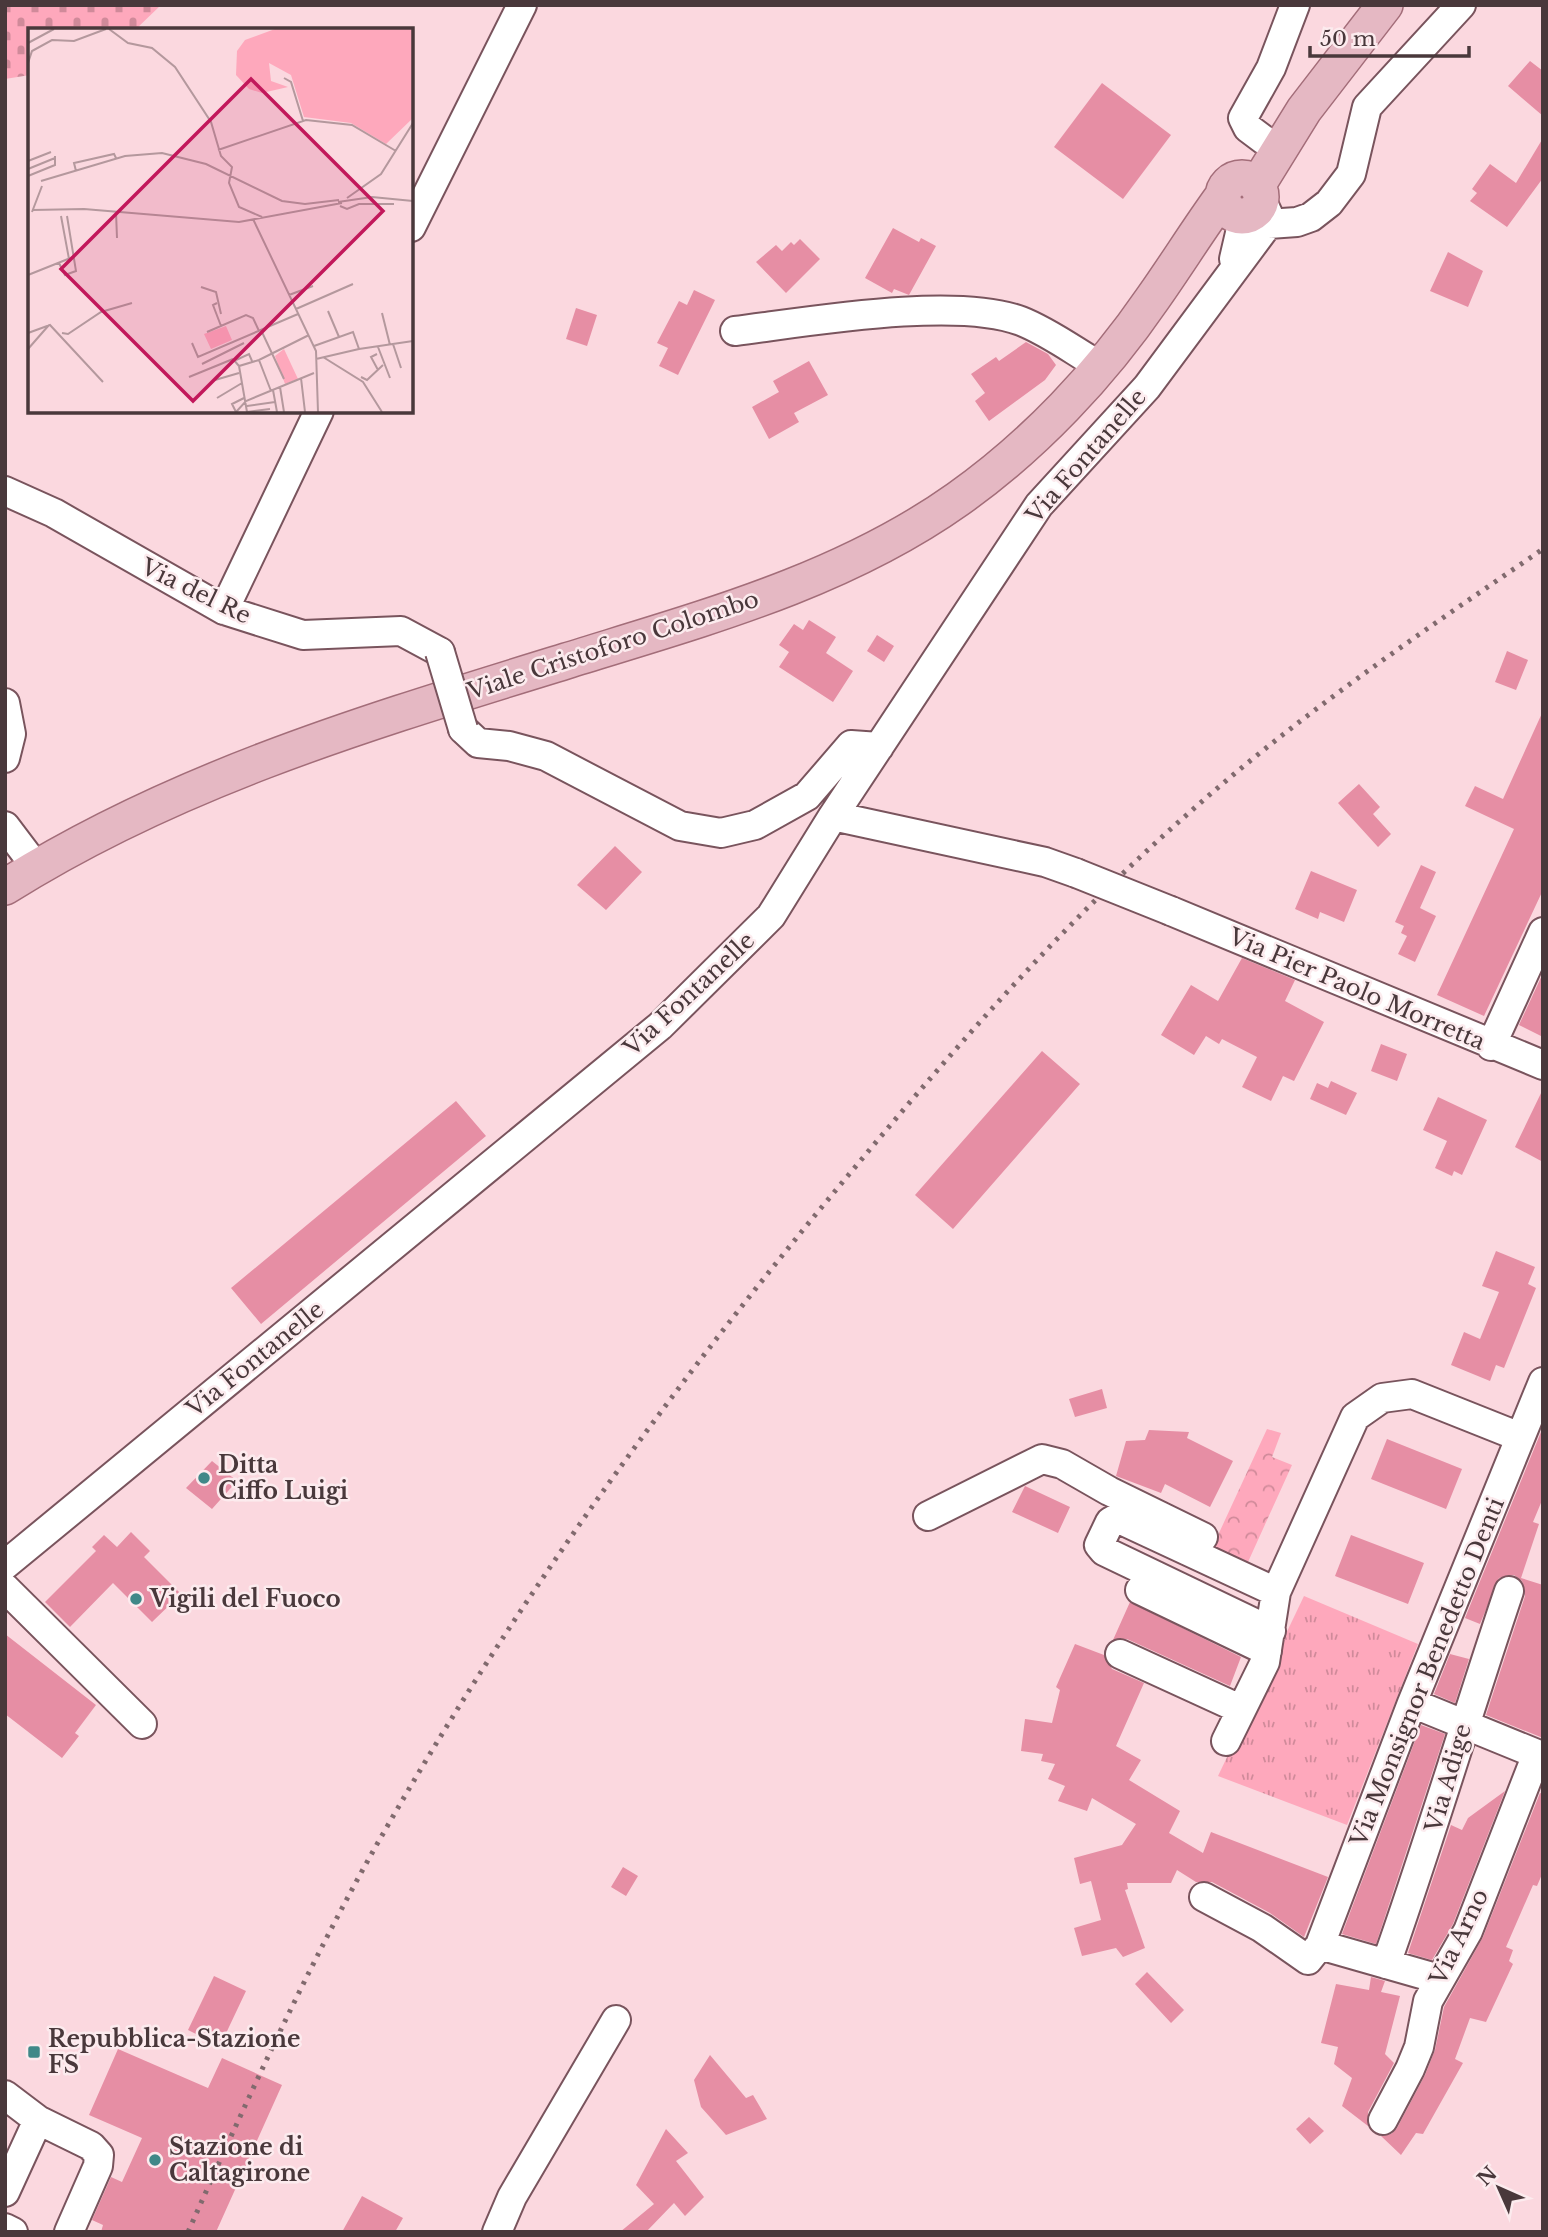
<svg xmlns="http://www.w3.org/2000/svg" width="1548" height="2237" viewBox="0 0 1548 2237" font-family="'Libre Baskerville',serif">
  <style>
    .grass { fill: url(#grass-tufts) }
    .cemetery { fill: url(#cemetery-stones) }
    .park { fill: url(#park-crowns) }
    .building { fill: #e68ea4 }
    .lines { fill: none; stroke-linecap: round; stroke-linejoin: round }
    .minor-casing { stroke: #79545d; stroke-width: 32 }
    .major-casing { stroke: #a36d79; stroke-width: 38 }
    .minor { stroke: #fff; stroke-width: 28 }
    .major { stroke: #e5b8c3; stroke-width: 35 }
    .rail { stroke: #816a6e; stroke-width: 5; stroke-dasharray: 3.5 7; stroke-linecap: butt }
    .minor-bridge-casing { stroke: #79545d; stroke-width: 32; stroke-linecap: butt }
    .minor-bridge { stroke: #fff; stroke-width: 28 }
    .poi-dot { fill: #408888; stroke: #fcebee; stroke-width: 2.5 }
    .labels { text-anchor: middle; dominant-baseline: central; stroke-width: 5; stroke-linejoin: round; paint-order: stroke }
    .street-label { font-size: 23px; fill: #49383b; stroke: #fcebee }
    .poi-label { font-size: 23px; font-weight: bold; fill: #49383b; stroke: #fcebee; text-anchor: start }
    .inset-road { fill: none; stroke: #b4989d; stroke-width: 2 }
    .view { fill: #c2185b; fill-opacity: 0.15; stroke: #c2185b; stroke-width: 3.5 }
    .inset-edge { fill: none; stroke: #49383b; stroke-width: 3.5 }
  </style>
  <defs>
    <pattern id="grass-tufts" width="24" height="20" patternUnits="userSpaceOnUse" patternTransform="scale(1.75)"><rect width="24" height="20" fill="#fea8bc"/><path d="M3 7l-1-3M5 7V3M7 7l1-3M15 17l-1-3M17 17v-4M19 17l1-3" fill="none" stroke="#d08a9a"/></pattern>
    <pattern id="cemetery-stones" width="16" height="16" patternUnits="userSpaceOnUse" patternTransform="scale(1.75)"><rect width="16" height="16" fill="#fea8bc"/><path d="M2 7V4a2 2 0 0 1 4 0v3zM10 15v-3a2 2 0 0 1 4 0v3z" fill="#d08a9a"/></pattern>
    <pattern id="park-crowns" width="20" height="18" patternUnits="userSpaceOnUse" patternTransform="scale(1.75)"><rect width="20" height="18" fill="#fea8bc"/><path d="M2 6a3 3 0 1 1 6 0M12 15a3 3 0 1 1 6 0" fill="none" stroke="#d08a9a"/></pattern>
  </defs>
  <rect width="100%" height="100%" fill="#fbd8df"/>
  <path class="grass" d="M 1304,1596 L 1418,1644 L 1347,1825 L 1218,1776 Z"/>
  <path class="cemetery" d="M 5,5 L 161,5 L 135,30 L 30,30 L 30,75 L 5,79 Z"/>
  <path class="park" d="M 1267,1429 L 1281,1433 L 1272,1457 L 1292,1465 L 1248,1562 L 1213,1546 Z"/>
  <path class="building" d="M 1530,61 L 1543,71 L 1543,116 L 1508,86 Z
    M 1102,83 L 1171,135 L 1123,199 L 1054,147 Z
    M 1543,138 L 1543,178 L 1507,227 L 1470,201 L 1477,193 L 1472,189 L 1490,164 L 1516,183 Z
    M 893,228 L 919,242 L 921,238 L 936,246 L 909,295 L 894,289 L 892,293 L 865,278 Z
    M 800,239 L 820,259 L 786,293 L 756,262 L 776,245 L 782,251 L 791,242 L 794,245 Z
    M 1448,252 L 1483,271 L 1468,307 L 1430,291 Z
    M 694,290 L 715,300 L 678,375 L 659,366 L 668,348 L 657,343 L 679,301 L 687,305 Z
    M 576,308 L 597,315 L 587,346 L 566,339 Z
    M 1026,342 L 1048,354 L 1056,365 L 1045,380 L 989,421 L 975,401 L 985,393 L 971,374 L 996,357 L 999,361 Z
    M 809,361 L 828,395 L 794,413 L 799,422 L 769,439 L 752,407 L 779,392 L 773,381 Z
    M 809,620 L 836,637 L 826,653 L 853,671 L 833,702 L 779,667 L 789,652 L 779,645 L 794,624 L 803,630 Z
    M 877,635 L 894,646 L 884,662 L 867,651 Z
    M 1507,651 L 1528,660 L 1516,690 L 1495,682 Z
    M 1543,711 L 1543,890 L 1484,1016 L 1437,995 L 1514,829 L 1465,806 L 1475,786 L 1503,799 Z
    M 1359,784 L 1380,807 L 1373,814 L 1391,834 L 1378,847 L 1338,803 Z
    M 615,846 L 642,872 L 606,910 L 577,885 Z
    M 1421,865 L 1436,872 L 1420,908 L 1436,916 L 1415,962 L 1398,954 L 1407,936 L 1401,933 L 1404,926 L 1395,922 Z
    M 1311,871 L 1357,890 L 1344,922 L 1320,912 L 1318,919 L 1295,909 Z
    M 1242,958 L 1295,980 L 1285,1001 L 1324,1022 L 1294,1081 L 1283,1076 L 1271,1101 L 1242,1087 L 1257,1057 L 1222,1039 L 1219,1044 L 1206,1036 L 1194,1055 L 1161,1035 L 1191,985 L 1218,1001 Z
    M 1543,973 L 1543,1037 L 1519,1025 Z
    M 1381,1044 L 1407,1054 L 1397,1081 L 1371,1071 Z
    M 1042,1051 L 1080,1084 L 953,1229 L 915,1195 Z
    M 1331,1081 L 1357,1093 L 1346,1115 L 1310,1099 L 1317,1083 L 1328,1088 Z
    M 1543,1089 L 1543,1162 L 1515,1147 Z
    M 1438,1097 L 1487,1120 L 1462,1175 L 1454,1171 L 1452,1176 L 1435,1168 L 1447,1141 L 1423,1130 Z
    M 456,1101 L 486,1136 L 261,1324 L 231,1288 Z
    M 1496,1251 L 1535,1267 L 1528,1284 L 1536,1288 L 1504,1368 L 1496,1365 L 1490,1381 L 1451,1365 L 1464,1332 L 1480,1339 L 1499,1292 L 1482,1286 Z
    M 1102,1389 L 1107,1408 L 1075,1417 L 1069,1399 Z
    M 1543,1427 L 1543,1498 L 1533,1522 L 1539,1524 L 1521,1578 L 1543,1585 L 1543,1738 L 1486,1715 L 1525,1596 L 1522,1581 L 1514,1575 L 1499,1578 L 1480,1624 L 1465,1618 Z
    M 1149,1430 L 1189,1432 L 1187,1438 L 1233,1461 L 1210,1507 L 1165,1484 L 1161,1493 L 1116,1476 L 1126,1441 L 1145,1440 Z
    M 1387,1439 L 1462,1469 L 1446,1509 L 1371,1479 Z
    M 212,1461 L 237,1481 L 212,1509 L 186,1488 Z
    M 1025,1486 L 1070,1507 L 1058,1533 L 1012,1512 Z
    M 131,1532 L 150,1551 L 144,1557 L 181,1594 L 152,1622 L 113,1583 L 70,1627 L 45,1602 L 96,1551 L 92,1547 L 104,1535 L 117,1547 Z
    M 1351,1535 L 1424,1563 L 1408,1604 L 1335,1576 Z
    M 1130,1602 L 1241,1657 L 1230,1686 L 1127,1639 L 1113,1640 Z
    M 5,1634 L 96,1705 L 75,1733 L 79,1736 L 62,1758 L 5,1714 Z
    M 1075,1644 L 1104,1655 L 1112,1669 L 1144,1683 L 1116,1746 L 1141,1760 L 1129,1780 L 1180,1811 L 1169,1833 L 1203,1853 L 1211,1832 L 1328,1877 L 1304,1937 L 1270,1913 L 1212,1882 L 1196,1882 L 1177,1870 L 1171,1883 L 1127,1883 L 1128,1889 L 1125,1890 L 1145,1948 L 1123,1957 L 1116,1948 L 1082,1956 L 1074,1928 L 1101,1920 L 1091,1881 L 1080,1884 L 1074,1858 L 1122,1845 L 1136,1824 L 1092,1798 L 1087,1811 L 1058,1801 L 1065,1786 L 1048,1779 L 1055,1764 L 1041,1761 L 1043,1754 L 1021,1751 L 1025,1719 L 1052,1723 L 1060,1690 L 1056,1687 Z
    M 1450,1654 L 1469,1659 L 1455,1703 L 1434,1694 Z
    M 1421,1725 L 1445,1734 L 1376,1944 L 1342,1934 Z
    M 1505,1791 L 1453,1924 L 1432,1960 L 1408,1953 L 1451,1825 L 1462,1830 L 1468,1818 Z
    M 1540,1793 L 1543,1794 L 1543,1872 L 1537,1886 L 1533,1885 L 1506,1947 L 1513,1950 L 1509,1961 L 1513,1964 L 1486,2022 L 1470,2018 L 1455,2059 L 1463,2063 L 1423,2134 L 1416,2133 L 1401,2155 L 1381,2136 L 1391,2134 L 1397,2128 L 1425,2075 L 1435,2050 L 1444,2007 L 1483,1937 Z
    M 623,1867 L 638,1876 L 626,1896 L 611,1887 Z
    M 1147,1972 L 1184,2010 L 1171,2023 L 1135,1984 Z
    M 214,1976 L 246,1991 L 220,2046 L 188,2030 Z
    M 1371,1977 L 1385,1981 L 1381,1992 L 1400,1996 L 1385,2054 L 1394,2063 L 1368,2112 L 1368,2126 L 1342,2106 L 1352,2078 L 1334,2064 L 1338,2047 L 1321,2043 L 1336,1984 L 1369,1990 Z
    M 118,2049 L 208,2088 L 222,2058 L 282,2085 L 216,2232 L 101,2232 L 103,2225 L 92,2220 L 111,2177 L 122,2182 L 142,2138 L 89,2115 Z
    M 710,2055 L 746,2098 L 753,2095 L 767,2119 L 726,2135 L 701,2107 L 694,2080 Z
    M 1309,2117 L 1324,2131 L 1310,2144 L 1296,2129 Z
    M 666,2129 L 688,2153 L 676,2161 L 704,2197 L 685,2216 L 674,2203 L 646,2232 L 620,2232 L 654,2204 L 636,2185 Z
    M 362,2196 L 403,2218 L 395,2232 L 342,2232 Z"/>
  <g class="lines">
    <defs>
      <path id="minor" d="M 1264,140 L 1248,128 L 1243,118 L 1271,68 L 1295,5
        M 1268,224 L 1297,222 L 1311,217 L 1329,203 L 1351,174 L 1367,107 L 1461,5
        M 411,227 L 522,5
        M 1234,259 L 1244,216
        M 735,331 C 807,322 955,296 1021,321 C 1049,332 1074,351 1100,366
        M 5,491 L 54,513 L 224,610 L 303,635 L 401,631 L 440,652
        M 224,610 L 319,411
        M 5,703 L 11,734 L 5,758
        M 463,729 L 478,743 L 509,746 L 546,756 L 680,826 L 721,833 L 755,825 L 807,796 L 851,745 L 879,747
        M 833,816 L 1045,862 L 1076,873
        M 5,826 L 36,867
        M 1171,911 L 1543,1065
        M 1491,1046 L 1543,932
        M 928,1516 L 1042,1459 L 1062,1464 L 1109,1491 L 1203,1537
        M 5,1565 L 660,1026 L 771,916 L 833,816 L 1039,505 L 1147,387 L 1268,224 L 1268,214 L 1261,199
        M 5,1588 L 142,1724
        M 1140,1590 L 1267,1651
        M 1271,1631 L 1104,1551 L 1099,1545 L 1110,1522 L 1117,1518 L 1276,1592
        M 1120,1654 L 1240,1709
        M 1412,1703 L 1537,1754
        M 1226,1741 L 1265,1662 L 1276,1592 L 1355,1417 L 1382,1398 L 1412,1394 L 1520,1437
        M 1204,1897 L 1262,1928 L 1308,1960 L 1320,1945 L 1412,1703 L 1543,1382
        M 1320,1945 L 1439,1979
        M 1386,1964 C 1430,1840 1467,1715 1509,1591
        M 5,2095 L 38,2120 L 91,2146 L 99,2155 L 98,2166 L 69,2232
        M 1383,2120 L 1410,2069 L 1419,2047 L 1428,2001 L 1468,1931 L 1537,1754
        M 5,2192 L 38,2120
        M 5,2228 L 13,2232
        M 497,2232 L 512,2197 L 616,2020"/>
      <path id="major" d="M1223 197a19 19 0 1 1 38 0a19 19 0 1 1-38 0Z
        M 1257,186 L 1304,110 L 1385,5
        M 5,887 C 178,778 372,721 566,661 C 701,619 841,582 958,499 C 1033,446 1101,374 1153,298 C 1177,264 1198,230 1222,197"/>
    </defs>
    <use href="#minor" class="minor-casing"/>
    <use href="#major" class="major-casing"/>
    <use href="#minor" class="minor"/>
    <use href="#major" class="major"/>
    <path class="rail" d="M 188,2232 C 246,2102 306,1970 376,1846 C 512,1606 674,1383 851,1172 C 957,1045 1065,921 1190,812 C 1300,714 1422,632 1543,549"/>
    <defs>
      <path id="minor-bridge" d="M 440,652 L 463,729
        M 1076,873 L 1171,911"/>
    </defs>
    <use href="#minor-bridge" class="minor-bridge-casing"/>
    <use href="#minor-bridge" class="minor-bridge"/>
  </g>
  <g class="poi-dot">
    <circle cx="204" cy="1478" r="7"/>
    <circle cx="136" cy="1599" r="7"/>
    <rect x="27" y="2045" width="14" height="14" rx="3.5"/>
    <circle cx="155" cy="2160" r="7"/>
  </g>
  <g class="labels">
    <g class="street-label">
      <text transform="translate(1086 456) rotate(-49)">Via Fontanelle</text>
      <text transform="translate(196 591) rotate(26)">Via del Re</text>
      <text transform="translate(613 645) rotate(-18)">Viale Cristoforo Colombo</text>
      <text transform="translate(1357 989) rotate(23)">Via Pier Paolo Morretta</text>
      <text transform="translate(689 994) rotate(-43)">Via Fontanelle</text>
      <text transform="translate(255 1359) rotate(-39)">Via Fontanelle</text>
      <text transform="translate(1427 1672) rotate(-68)">Via Monsignor Benedetto Denti</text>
      <text transform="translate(1448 1778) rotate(-74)">Via Adige</text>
      <text transform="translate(1459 1937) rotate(-64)">Via Arno</text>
    </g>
    <g class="poi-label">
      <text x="218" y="1465">Ditta<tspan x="218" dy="26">Ciffo Luigi</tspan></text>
      <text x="150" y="1599">Vigili del Fuoco</text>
      <text x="48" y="2039">Repubblica-Stazione<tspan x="48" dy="26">FS</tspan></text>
      <text x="169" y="2147">Stazione di<tspan x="169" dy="26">Caltagirone</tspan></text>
    </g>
  </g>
  <g transform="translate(28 28)">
    <rect width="385" height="385" fill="#fbd8df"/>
    <path d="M 198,298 L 204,312 L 183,321 L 176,306 ZM 256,321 L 270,351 L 257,356 L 247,328 Z" fill="#fea8bc"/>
    <path d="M 247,1 L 385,1 L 385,90 L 358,116 L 323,95 L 276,89 L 263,47 L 241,35 L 243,53 L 260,59 L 234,65 L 221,61 L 208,47 L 209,23 L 217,12 Z" fill="#fea8bc"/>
    <path class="inset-road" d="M 81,1 L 100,15 L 124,20 L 147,39 L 183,94 L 193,128 L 204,139 L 201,155 L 211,179 L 234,189M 0,15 L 26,1M 0,35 L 4,23 L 24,12 L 46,13 L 78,1M 256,50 L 263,54 L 275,93M 190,122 L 278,92 L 324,97 L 368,123M 0,133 L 23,124M 0,141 L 27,130M 48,143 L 46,135 L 86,126 L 88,130M 0,148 L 27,137 L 27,128M 13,153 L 97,128 L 134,125 L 178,136 L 254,173 L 277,176 L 311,172M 319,170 L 353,146 L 385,95M 310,174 L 344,169 L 385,173M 312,178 L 319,181 L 331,176 L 366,176M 5,182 L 56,181 L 211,194 L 314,175M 4,184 L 14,158M 88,184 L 89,210M 33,188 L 41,231M 225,191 L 288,323 L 290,384M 31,235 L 37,247 L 48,243 L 39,188M 0,247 L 45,229M 173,259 L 188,264 L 193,286M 261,267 L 285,258M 189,275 L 185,277 L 193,298M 268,281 L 325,256M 300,283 L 311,309M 354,285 L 362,317M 233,302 L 256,351M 179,304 L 218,287 L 225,290 L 231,303M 0,305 L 22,297 L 75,354M 34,305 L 40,306 L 73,284 L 104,275M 164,315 L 170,329 L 270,286M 365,316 L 373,340M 286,318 L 325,304 L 331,321 L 288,331M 350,319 L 362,350M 0,321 L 21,297M 331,321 L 385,313M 349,326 L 343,329 L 350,342M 295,329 L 335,354 L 354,384M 205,331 L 211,338 L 231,332 L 281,307M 208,332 L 221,326 L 224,333M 231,332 L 243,363M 174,336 L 216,315M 211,338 L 219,384M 161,349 L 205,331M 333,349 L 339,352 L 355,337M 273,350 L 277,384M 187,352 L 211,345M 252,359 L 256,384M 245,362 L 249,384M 189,370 L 214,355M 219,378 L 247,374M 208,384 L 218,373 L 286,345M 208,384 L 204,376 L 216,370M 219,384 L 242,381"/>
    <path class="view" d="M 223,51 L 355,183 L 165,373 L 33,241 Z"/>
    <rect width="385" height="385" class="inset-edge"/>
  </g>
  <rect width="1548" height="2237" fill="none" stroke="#49383b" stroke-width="14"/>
  <g transform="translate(1499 2188) rotate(315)" stroke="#fcebee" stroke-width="5" paint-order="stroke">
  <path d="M0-5L12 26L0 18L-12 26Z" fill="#49383b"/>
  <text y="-10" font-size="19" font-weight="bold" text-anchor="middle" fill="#49383b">N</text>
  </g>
  <path d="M1310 46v10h159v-10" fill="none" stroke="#49383b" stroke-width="3.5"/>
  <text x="1320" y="46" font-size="21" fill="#49383b" stroke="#fcebee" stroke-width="5" paint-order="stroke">50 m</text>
</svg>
